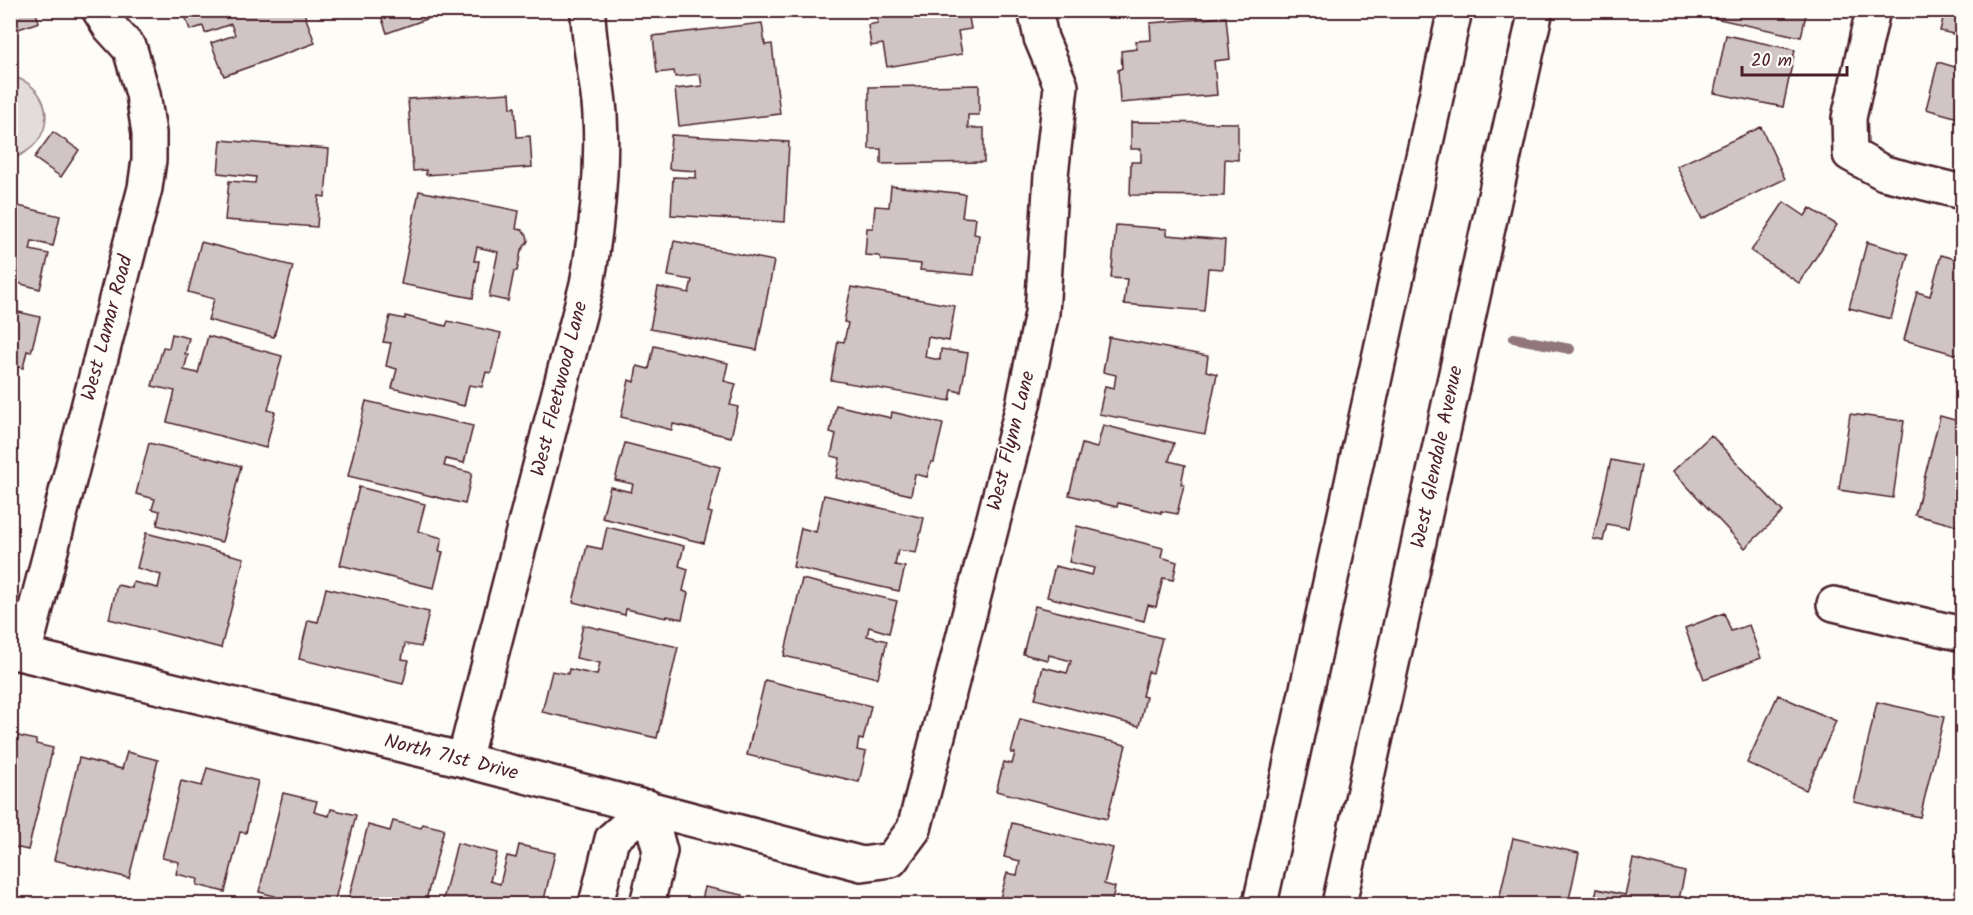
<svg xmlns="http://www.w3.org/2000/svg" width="1973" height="915" viewBox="0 0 1973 915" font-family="Kalam,sans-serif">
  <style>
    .green { fill: #e3dcda; stroke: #967e82; stroke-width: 1.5 }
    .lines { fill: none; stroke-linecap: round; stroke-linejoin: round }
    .stream { stroke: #91777b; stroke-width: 10 }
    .building { fill: #d0c5c4; stroke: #4a1f2b; stroke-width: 1.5 }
    .minor-casing { stroke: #4a1f2b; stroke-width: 38 }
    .secondary-casing { stroke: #4a1f2b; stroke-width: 38 }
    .minor { stroke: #fdfcf7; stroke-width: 33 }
    .secondary { stroke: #fdfcf7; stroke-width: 33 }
    .labels { text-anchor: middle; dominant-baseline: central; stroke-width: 4.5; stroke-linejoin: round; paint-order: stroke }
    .street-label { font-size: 20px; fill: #4a1f2b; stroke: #fdfcf7 }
  </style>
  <rect width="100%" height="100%" fill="#fdfcf7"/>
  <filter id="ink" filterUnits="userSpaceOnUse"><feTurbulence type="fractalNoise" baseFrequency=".0167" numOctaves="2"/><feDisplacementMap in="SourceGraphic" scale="12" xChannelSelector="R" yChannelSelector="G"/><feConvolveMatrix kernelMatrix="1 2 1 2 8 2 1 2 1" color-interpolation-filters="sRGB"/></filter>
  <g filter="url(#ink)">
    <path class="green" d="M 11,76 C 58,88 57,145 11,159 Z"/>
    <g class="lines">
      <path class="stream" d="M 1514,338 L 1570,349"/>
    </g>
    <path class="building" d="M 10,10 L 35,10 L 39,22 L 10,32 Z
      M 183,10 L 303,10 L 315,43 L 224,76 L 211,43 L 235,35 L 231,24 L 205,33 L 203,26 L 190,30 Z
      M 379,10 L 452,10 L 387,33 Z
      M 876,10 L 971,10 L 968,12 L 971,29 L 958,31 L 962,54 L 887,67 L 883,44 L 871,46 L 868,25 L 878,23 Z
      M 1715,10 L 1807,10 L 1801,37 L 1714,18 Z
      M 1945,10 L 1962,10 L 1962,36 L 1940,31 Z
      M 1226,17 L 1230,59 L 1214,61 L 1217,95 L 1120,103 L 1118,70 L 1122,68 L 1121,51 L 1137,49 L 1136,41 L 1151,40 L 1150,23 Z
      M 762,23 L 765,45 L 772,44 L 780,114 L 679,126 L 675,89 L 702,86 L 700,74 L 675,77 L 674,71 L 657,73 L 653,36 Z
      M 1726,35 L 1795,50 L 1783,107 L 1714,93 Z
      M 1938,62 L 1962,69 L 1962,119 L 1926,109 Z
      M 979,85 L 979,115 L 968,115 L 968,128 L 984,128 L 984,162 L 881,164 L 881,149 L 869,149 L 869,87 Z
      M 510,93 L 511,108 L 515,107 L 517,137 L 530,136 L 532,167 L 426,175 L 426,170 L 413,171 L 408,99 Z
      M 1131,122 L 1238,123 L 1238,160 L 1225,159 L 1224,196 L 1130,195 L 1131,162 L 1141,162 L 1141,149 L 1131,149 Z
      M 1761,127 L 1785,179 L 1702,219 L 1677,166 Z
      M 53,132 L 79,150 L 61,177 L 34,158 Z
      M 671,135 L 789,142 L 785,222 L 671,215 L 673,177 L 696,178 L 696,171 L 669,169 Z
      M 221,140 L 329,149 L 325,197 L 319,196 L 317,227 L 225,220 L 229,181 L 255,183 L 256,177 L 218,173 Z
      M 891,186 L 965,194 L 962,217 L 976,218 L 974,234 L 979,235 L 974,275 L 920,270 L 921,264 L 882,260 L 879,256 L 865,255 L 867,228 L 873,228 L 875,206 L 889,207 Z
      M 419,191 L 519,211 L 516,229 L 522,230 L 527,235 L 528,241 L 521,251 L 517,271 L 514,271 L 508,301 L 489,297 L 498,252 L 477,247 L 474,261 L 479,261 L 473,298 L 401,284 Z
      M 1784,202 L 1805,216 L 1810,208 L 1837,225 L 1799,283 L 1751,251 Z
      M 10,204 L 60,216 L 53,246 L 32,241 L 30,250 L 49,254 L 40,289 L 10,281 Z
      M 1116,225 L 1167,229 L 1167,235 L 1225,240 L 1223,269 L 1208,268 L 1204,311 L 1124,304 L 1127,279 L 1111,278 Z
      M 674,241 L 774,261 L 757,350 L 650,329 L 658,287 L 689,293 L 692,280 L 668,276 Z
      M 201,242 L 293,266 L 274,337 L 208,320 L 214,299 L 188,292 Z
      M 1867,242 L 1908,254 L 1891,319 L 1849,308 Z
      M 1941,255 L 1962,261 L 1962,356 L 1904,340 L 1917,292 L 1930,296 Z
      M 851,287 L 955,306 L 949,341 L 928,337 L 925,357 L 940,360 L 941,349 L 968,353 L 961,392 L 952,390 L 950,401 L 831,380 L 838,341 L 844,342 L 848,323 L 844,322 Z
      M 10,310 L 40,317 L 31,352 L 27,351 L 23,368 L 10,365 Z
      M 390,316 L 405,319 L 405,316 L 446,326 L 448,321 L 501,333 L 491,373 L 486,372 L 482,387 L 469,385 L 464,406 L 392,388 L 397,369 L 386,366 L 391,343 L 383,342 Z
      M 172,334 L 189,338 L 185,354 L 188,355 L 184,370 L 198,373 L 208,336 L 282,356 L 268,410 L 275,412 L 266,448 L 167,422 L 175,391 L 152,386 L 163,347 L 169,348 Z
      M 1109,337 L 1208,356 L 1206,371 L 1217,374 L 1205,434 L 1099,414 L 1105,386 L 1114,388 L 1116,375 L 1103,372 Z
      M 654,346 L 728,363 L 724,381 L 736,384 L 730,405 L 738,407 L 731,437 L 673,424 L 672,430 L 621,417 L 629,380 L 634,382 L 637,366 L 649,369 Z
      M 366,401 L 473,426 L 464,463 L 446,459 L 444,466 L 472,473 L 465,504 L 348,476 Z
      M 836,405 L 891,418 L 892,412 L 943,424 L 934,462 L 931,462 L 927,477 L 915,474 L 911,495 L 836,478 L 840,458 L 831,456 L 836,434 L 830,432 Z
      M 1850,414 L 1904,421 L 1893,498 L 1839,490 Z
      M 1940,416 L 1962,422 L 1962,527 L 1915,515 Z
      M 1103,425 L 1174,443 L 1169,461 L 1185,465 L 1181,484 L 1184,485 L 1177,514 L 1161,511 L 1161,513 L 1118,503 L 1117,507 L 1069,495 L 1082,444 L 1097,448 Z
      M 1711,435 L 1783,512 L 1745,548 L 1673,471 Z
      M 149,443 L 241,466 L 222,542 L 157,525 L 160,511 L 152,509 L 155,499 L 136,494 Z
      M 625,443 L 720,467 L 708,512 L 712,513 L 704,543 L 602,518 L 610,487 L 631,492 L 633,484 L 615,480 Z
      M 1611,460 L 1641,466 L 1628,528 L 1607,524 L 1603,541 L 1593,539 Z
      M 359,487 L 425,504 L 418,531 L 442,538 L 439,551 L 443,552 L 434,588 L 340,565 Z
      M 824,495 L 924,518 L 916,553 L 898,550 L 895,565 L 905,567 L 899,591 L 793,567 L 801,528 L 816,532 Z
      M 1077,526 L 1163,548 L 1161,557 L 1177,562 L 1173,580 L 1163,578 L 1156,607 L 1148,605 L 1144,621 L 1047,597 L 1055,566 L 1092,575 L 1094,568 L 1069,562 Z
      M 607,527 L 684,546 L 679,566 L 688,569 L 683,591 L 688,593 L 682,619 L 667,616 L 666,618 L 626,609 L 625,615 L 573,602 L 587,546 L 602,549 Z
      M 146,533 L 244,558 L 221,648 L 109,619 L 117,585 L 132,588 L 133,582 L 158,588 L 161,575 L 137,568 Z
      M 802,579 L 897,601 L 889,633 L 869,627 L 867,636 L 887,641 L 878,678 L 784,656 Z
      M 326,588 L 429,612 L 421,647 L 405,644 L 402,659 L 409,660 L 403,684 L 299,659 L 308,620 L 318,622 Z
      M 1035,606 L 1162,638 L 1153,673 L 1148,672 L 1142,696 L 1146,697 L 1139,726 L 1035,699 L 1043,667 L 1067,673 L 1071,661 L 1049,655 L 1048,660 L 1023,654 Z
      M 1724,613 L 1731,631 L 1749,625 L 1761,658 L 1704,679 L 1685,628 Z
      M 583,625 L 678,647 L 657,738 L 542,712 L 552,671 L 568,674 L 569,669 L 597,675 L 600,663 L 576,658 Z
      M 765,680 L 871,706 L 863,740 L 859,739 L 857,750 L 866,752 L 859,782 L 747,755 Z
      M 1778,695 L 1836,721 L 1806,790 L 1747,763 Z
      M 1877,702 L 1944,717 L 1920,817 L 1854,802 Z
      M 1020,719 L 1126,745 L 1107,819 L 996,791 L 1004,762 L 1012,764 L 1015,753 L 1011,753 Z
      M 10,734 L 36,740 L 36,744 L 53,748 L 28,850 L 10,846 Z
      M 127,752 L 158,760 L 129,878 L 54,860 L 79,758 L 122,769 Z
      M 207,768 L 258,781 L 246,833 L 240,832 L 225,892 L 197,885 L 198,879 L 176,874 L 179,862 L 162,858 L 181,781 L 202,786 Z
      M 283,793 L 317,801 L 314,812 L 329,816 L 331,809 L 356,815 L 334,904 L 273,904 L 275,896 L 259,892 Z
      M 393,821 L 421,828 L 423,824 L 444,829 L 425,904 L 364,904 L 348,901 L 368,825 L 390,831 Z
      M 1012,823 L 1113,848 L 1104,884 L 1115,887 L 1111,904 L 1024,904 L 1000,898 L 1007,873 L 1017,875 L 1020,861 L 1004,857 Z
      M 1513,838 L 1579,853 L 1568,904 L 1498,904 Z
      M 457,843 L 497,853 L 490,881 L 500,884 L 507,856 L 516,858 L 519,845 L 555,853 L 543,904 L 442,904 Z
      M 1633,859 L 1685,872 L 1678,904 L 1593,904 L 1597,889 L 1625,895 Z
      M 705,887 L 743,895 L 740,904 L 701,904 Z"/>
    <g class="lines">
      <defs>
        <path id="minor" d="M 1873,10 L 1849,118 L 1850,154 L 1884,173 L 1962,192
          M 1834,604 L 1962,634
          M 10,651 L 464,760 L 862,864 L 891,860 L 914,829 L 1023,405 L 1042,313 L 1051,175 L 1061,86 L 1041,38 L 1037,19 L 1037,10
          M 24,654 L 145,188 L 149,160 L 149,133 L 143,94 L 130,49 L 109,26 L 99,10
          M 464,760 L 587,284 C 597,228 603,172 600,115 C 598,80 588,46 588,10
          M 596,904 L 612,839 L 648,807
          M 647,904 L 660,851 L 648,807"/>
        <path id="secondary" d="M 1260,904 L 1455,10
          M 1339,904 L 1536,10"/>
      </defs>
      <use href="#minor" class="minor-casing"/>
      <use href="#secondary" class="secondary-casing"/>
      <use href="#minor" class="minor"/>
      <use href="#secondary" class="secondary"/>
    </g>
  </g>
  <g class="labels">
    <g class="street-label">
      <text transform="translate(108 328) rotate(-75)">West Lamar Road</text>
      <text transform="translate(560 389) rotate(-76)">West Fleetwood Lane</text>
      <text transform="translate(1012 441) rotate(-76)">West Flynn Lane</text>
      <text transform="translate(1438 457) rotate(-78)">West Glendale Avenue</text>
      <text transform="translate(451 758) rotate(14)">North 71st Drive</text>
    </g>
  </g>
  <rect width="1973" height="915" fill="none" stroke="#fdfcf7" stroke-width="36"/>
  <rect x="18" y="18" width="1937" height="879" fill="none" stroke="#4a1f2b" stroke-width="2" filter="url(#ink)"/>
  <path d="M1742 66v9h105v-9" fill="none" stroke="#4a1f2b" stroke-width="3"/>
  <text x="1751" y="66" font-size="18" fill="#4a1f2b" stroke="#fdfcf7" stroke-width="4.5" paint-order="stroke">20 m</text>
</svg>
